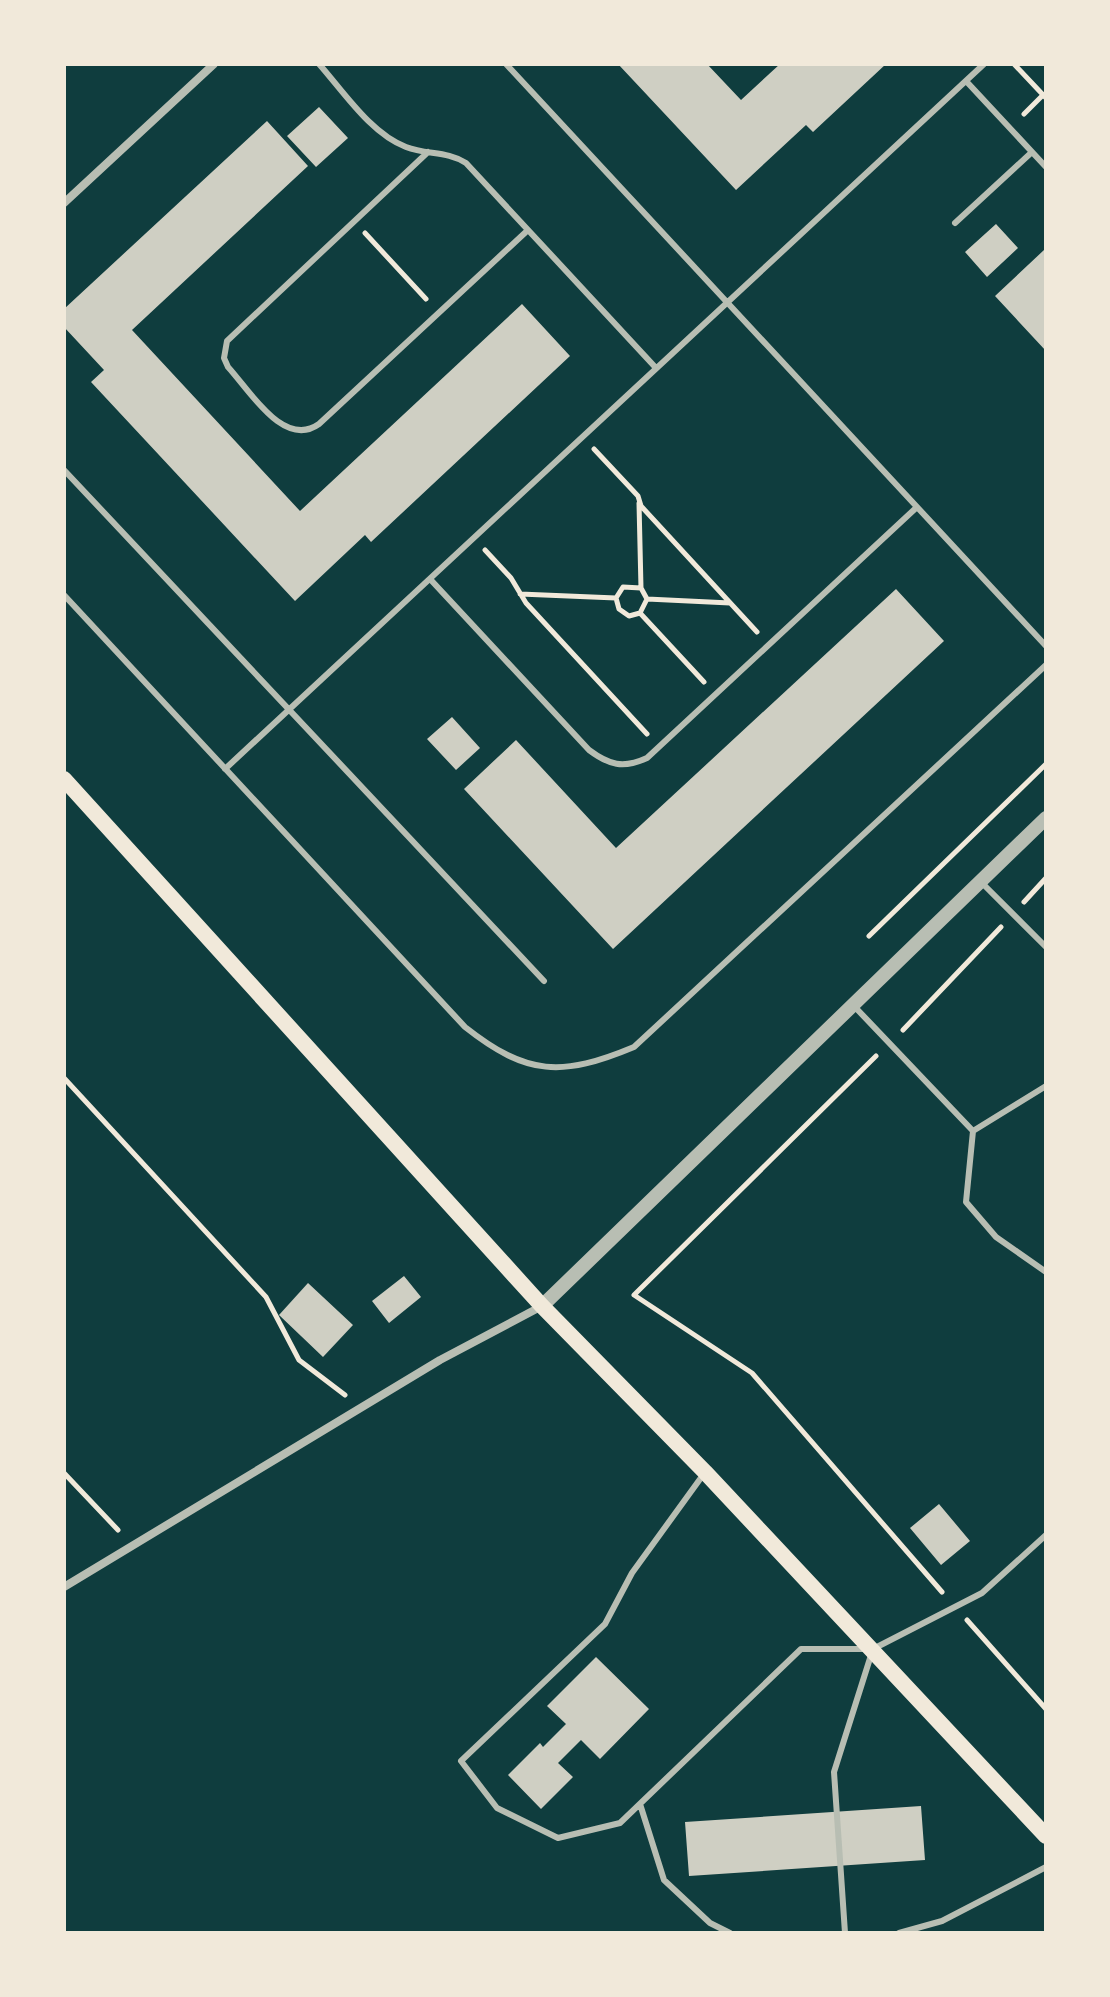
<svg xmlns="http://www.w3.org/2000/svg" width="1110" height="1997" viewBox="0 0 1110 1997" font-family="Commissioner,sans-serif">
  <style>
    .building { fill: #cfcfc3 }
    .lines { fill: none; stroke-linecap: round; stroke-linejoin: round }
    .path { stroke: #f1e9da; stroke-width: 5 }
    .service { stroke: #b8beb3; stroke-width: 6 }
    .minor { stroke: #b8beb3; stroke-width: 8 }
    .tertiary { stroke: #b8beb3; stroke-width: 14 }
    .secondary { stroke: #f1e9da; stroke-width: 16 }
  </style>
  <rect width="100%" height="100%" fill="#0f3d3e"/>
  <path class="building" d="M 618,64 L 707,64 L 741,100 L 780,64 L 886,64 L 813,132 L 806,125 L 736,190 Z
    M 319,107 L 348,138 L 316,167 L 287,136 Z
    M 267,121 L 308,166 L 132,330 L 300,511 L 522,304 L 570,356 L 371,542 L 365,535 L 295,601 L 91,382 L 104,370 L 64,327 L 64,309 Z
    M 996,224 L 1018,248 L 987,277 L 965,252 Z
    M 1044,250 L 1046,251 L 1046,351 L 995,296 Z
    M 896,589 L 944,641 L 613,949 L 464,789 L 516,740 L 616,848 Z
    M 452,717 L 480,748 L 456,770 L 427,739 Z
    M 404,1276 L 421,1297 L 389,1323 L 372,1301 Z
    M 308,1283 L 353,1325 L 323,1357 L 279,1315 Z
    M 939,1504 L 970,1541 L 941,1565 L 910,1528 Z
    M 596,1657 L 649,1709 L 600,1759 L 581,1740 L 558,1763 L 573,1777 L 541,1809 L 508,1775 L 540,1743 L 543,1747 L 566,1724 L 547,1706 Z
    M 921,1806 L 925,1860 L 689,1876 L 685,1822 Z"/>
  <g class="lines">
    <path class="path" d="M 1014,64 L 1046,98
      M 1024,114 L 1043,95
      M 365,233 L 426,299
      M 594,449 L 638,496 L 641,506 L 757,632
      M 639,503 L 641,588
      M 485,550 L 511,578 L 526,603 L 647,734
      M 520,594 L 616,598
      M 647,599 L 730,603
      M 640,613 L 629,616 L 619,609 L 616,598 L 623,587 L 641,588 L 647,599 L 640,613 L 704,682
      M 1024,902 L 1046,878
      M 869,936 L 1046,764
      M 903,1030 L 1001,927
      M 876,1056 L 634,1295 L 752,1373 L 942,1592
      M 64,1078 L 266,1297 L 299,1360 L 345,1395
      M 64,1473 L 118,1530
      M 967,1620 L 1046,1709"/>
    <path class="service" d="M 319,64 C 343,91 371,134 406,147 C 427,155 447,151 466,163 L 656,368
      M 506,64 L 1046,646
      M 966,81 L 1046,167
      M 428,152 L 227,341 L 224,358 L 228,367 C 250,391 284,449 319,424 L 528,230
      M 955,223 L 1032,152
      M 64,470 L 544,981
      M 430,579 L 589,750 C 609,765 623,769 647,758 L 917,507
      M 64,595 L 465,1027 C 527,1076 562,1077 634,1047 L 1046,665
      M 225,769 L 984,64
      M 981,882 L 1046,947
      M 853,1005 L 973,1131 L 1046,1086
      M 973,1131 L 966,1202 L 996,1237 L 1046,1272
      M 703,1475 L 632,1573 L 605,1624 L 461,1761 L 497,1808 L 558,1838 L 620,1823 L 801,1649 L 873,1649 L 982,1593 L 1046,1535
      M 640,1804 L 664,1880 L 710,1923 L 730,1933
      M 845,1933 L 834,1772 L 872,1652
      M 899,1933 L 942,1921 L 1046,1867"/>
    <path class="minor" d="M 64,203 L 214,64
      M 64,1587 L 440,1360 L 542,1306"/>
    <path class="tertiary" d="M 542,1306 L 1046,818"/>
    <path class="secondary" d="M 64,779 L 542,1306 L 705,1472 L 1046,1836"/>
  </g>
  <rect width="1110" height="1997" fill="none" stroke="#f1e9da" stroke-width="132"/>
</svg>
